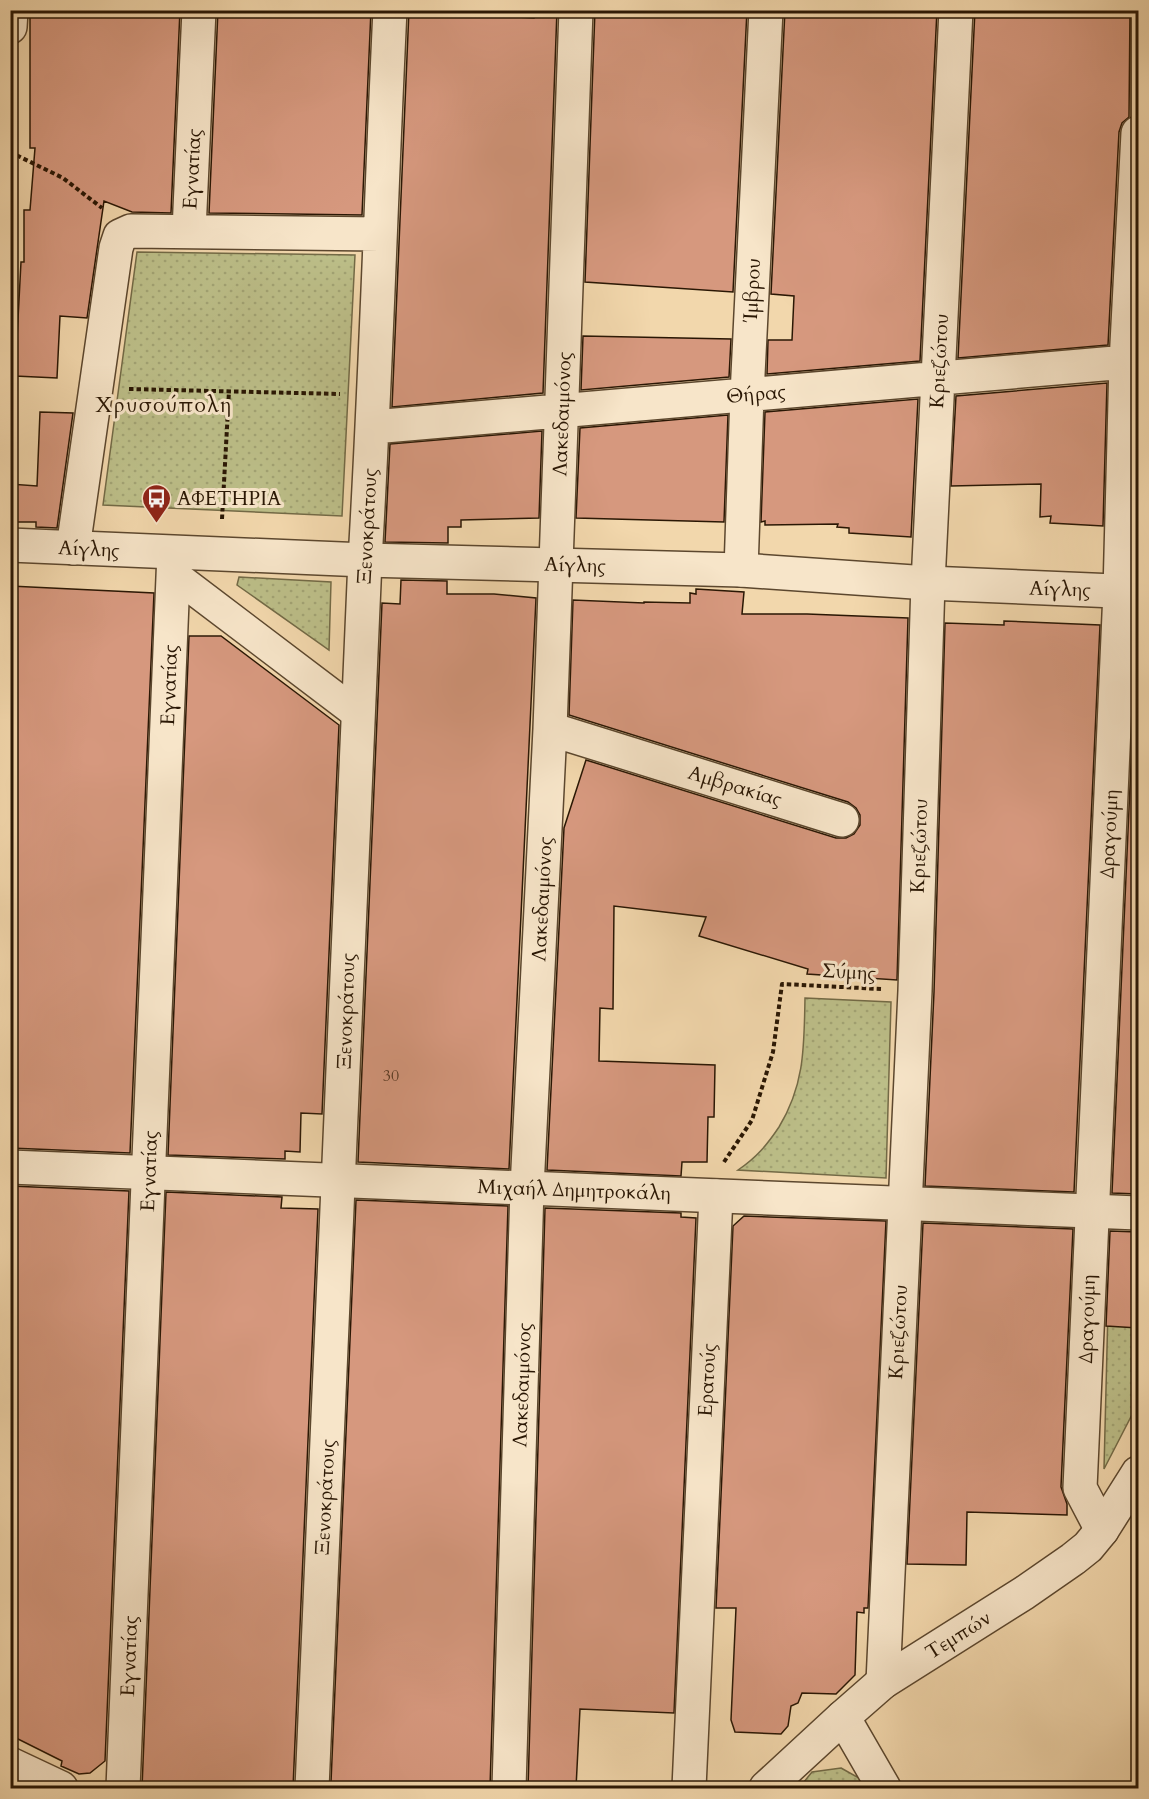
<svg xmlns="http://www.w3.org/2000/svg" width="1149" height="1799" viewBox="0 0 1149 1799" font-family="Cardo,serif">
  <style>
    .grass { fill: url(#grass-dots); stroke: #736a46; stroke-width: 1.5 }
    .building { fill: #d6987e; stroke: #2a1704; stroke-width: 1.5 }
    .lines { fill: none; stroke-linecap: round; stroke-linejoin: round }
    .pedestrian-casing { stroke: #5c472e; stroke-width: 33 }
    .minor-casing { stroke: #5c472e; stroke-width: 36 }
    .tertiary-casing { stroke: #5c472e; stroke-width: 36 }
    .path { stroke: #2a1704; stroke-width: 4; stroke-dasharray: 4.5 3; stroke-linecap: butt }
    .pedestrian { stroke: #f7e5c9; stroke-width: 30 }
    .minor { stroke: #f7e5c9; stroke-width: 33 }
    .tertiary { stroke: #f7e5c9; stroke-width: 33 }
    .labels { text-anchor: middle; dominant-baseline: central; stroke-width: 6; stroke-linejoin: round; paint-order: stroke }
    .number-label { font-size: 16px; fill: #553722 }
    .street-label { font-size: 20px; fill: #2a1704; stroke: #f7e5c9 }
    .poi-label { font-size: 20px; fill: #2a1704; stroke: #f7e5c9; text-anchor: start }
    .neighbourhood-label { font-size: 21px; letter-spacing: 1.5px; fill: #2a1704; stroke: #f7e5c9 }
  </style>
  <defs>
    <pattern id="grass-dots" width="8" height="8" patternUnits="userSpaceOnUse" patternTransform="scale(1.5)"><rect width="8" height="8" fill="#bcbe88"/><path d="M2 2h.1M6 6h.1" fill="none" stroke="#a2a374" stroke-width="1.8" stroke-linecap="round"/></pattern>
  </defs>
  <rect width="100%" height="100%" fill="#f2d7ac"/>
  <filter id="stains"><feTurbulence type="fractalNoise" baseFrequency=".00333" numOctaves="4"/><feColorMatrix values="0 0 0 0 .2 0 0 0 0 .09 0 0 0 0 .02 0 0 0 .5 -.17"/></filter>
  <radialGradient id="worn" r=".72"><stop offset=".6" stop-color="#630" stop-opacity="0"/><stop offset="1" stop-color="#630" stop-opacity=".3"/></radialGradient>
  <path class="grass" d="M 137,252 L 355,255 L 342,516 L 103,505 Z
    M 239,577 L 331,582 L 329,650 L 237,585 Z
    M 805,998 L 891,1002 L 886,1178 L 738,1170 C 756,1158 767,1145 779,1127 C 805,1084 804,1046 805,998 Z
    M 1108,1309 L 1138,1311 L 1138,1403 L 1104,1469 Z
    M 841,1768 L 859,1778 L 865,1788 L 799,1788 L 812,1772 Z"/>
  <path class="building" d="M 30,10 L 180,10 L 171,213 L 132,212 L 104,201 L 87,318 L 60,316 L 57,378 L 15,376 L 21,262 L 24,262 L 24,210 L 30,210 L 35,148 L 30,148 Z
    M 218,10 L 371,10 L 362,215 L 209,213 Z
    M 409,10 L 467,10 L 467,13 L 481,13 L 481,15 L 534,18 L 535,10 L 557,10 L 543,393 L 392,407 Z
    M 595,10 L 747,10 L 733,292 L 585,282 Z
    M 785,10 L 937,10 L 920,361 L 767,374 L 768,340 L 792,340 L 794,296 L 771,294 Z
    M 975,10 L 1130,10 L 1129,117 L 1122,123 L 1119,132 L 1108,345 L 958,358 Z
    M 583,336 L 731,339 L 729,377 L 581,390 Z
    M 1107,383 L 1103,526 L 1050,523 L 1051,516 L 1040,517 L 1041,484 L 951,486 L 956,396 Z
    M 918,399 L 911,537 L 849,533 L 849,528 L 837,527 L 838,524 L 765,525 L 765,521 L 761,522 L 765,412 Z
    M 40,412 L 73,413 L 57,528 L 36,527 L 36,522 L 10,522 L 10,484 L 37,486 Z
    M 728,415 L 724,522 L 576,518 L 580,428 Z
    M 542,431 L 539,518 L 461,520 L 461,527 L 448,527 L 448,543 L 385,542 L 390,444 Z
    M 401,580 L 447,581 L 447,594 L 494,594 L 536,598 L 509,1169 L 358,1162 L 382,603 L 400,604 Z
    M 10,586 L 154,593 L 130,1153 L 10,1148 Z
    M 696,589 L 744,592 L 742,614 L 807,614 L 908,618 L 897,980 L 807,974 L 808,969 L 699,936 L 706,917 L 614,906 L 613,1009 L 600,1008 L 599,1061 L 715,1065 L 714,1117 L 708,1117 L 707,1162 L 682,1162 L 681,1176 L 547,1170 L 564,828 L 586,760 L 836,838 L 846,838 L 854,834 L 860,825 L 860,815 L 856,808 L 848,802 L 569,715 L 573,600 L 644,603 L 644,602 L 690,603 L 690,593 L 696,594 Z
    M 1004,621 L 1100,625 L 1074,1192 L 925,1186 L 934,992 L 945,623 L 1004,625 Z
    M 1137,628 L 1138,628 L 1138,1194 L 1112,1193 Z
    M 189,636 L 221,636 L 339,725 L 322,1114 L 301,1113 L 300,1152 L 285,1151 L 285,1159 L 168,1155 Z
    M 10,1186 L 129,1191 L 105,1761 L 90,1773 L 79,1774 L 61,1766 L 62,1761 L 10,1735 Z
    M 166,1192 L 282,1197 L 281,1208 L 318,1209 L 293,1788 L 142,1788 Z
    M 356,1200 L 508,1206 L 490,1788 L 392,1788 L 392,1783 L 331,1782 Z
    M 545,1208 L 681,1213 L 681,1217 L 696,1218 L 674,1713 L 580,1709 L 576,1788 L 528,1788 Z
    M 744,1216 L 886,1221 L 868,1608 L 864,1608 L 864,1613 L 857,1612 L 855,1675 L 836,1694 L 802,1693 L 798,1703 L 791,1706 L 788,1726 L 781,1734 L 735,1732 L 731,1720 L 736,1608 L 716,1608 L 733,1226 Z
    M 923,1223 L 1073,1229 L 1061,1487 L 1067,1504 L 1067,1515 L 967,1512 L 966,1565 L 907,1564 Z
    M 1110,1231 L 1138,1232 L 1138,1328 L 1106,1326 Z"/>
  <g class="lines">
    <defs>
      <path id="pedestrian" d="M 173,574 L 359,715"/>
      <path id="minor" d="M 189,231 L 199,10
        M 373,427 L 1138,361
        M 73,548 L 116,248 L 120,236 L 131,231 L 379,234
        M 741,570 L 747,395 L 766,10
        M 550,729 L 842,820
        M 1102,1530 L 1080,1488 L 1120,592 L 1126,363 L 1138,133
        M 883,1682 L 915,991 L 928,583 L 956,10
        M 843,1717 L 884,1788
        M 123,1788 L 174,553
        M 312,1788 L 365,560 C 376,377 381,194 390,10
        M 509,1788 L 527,1188 L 550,729 L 576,10
        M 689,1788 L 716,1196"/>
      <path id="tertiary" d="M 10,27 L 11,10
        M 10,545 L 365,560 L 741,570 L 928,583 L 1138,592
        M 10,1167 L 1138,1213
        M 10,1764 L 61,1788
        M 766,1788 L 843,1717 L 883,1682 L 1024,1593 L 1073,1559 L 1088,1547 L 1102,1530 L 1138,1473"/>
    </defs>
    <use href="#pedestrian" class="pedestrian-casing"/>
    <use href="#minor" class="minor-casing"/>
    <use href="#tertiary" class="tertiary-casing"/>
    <path class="path" d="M 10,152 L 63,178 L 102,208
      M 129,389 L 340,394
      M 222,519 L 229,391
      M 724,1162 L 752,1120 L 773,1052 L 782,984 L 881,989"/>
    <use href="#pedestrian" class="pedestrian"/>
    <use href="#minor" class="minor"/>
    <use href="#tertiary" class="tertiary"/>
  </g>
  <defs>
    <symbol id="bus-pin" viewBox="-11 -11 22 30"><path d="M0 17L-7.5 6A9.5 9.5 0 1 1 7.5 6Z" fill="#8f2418" stroke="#f7e5c9"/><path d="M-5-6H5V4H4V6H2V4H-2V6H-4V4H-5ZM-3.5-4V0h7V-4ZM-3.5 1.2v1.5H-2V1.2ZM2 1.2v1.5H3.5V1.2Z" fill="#fff"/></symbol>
  </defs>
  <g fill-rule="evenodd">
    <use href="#bus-pin" x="140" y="482" width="33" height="45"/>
  </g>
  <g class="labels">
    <g class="number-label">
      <text x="391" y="1076">30</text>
    </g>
    <g class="street-label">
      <text transform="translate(192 169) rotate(-87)">Εγνατίας</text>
      <text transform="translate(752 290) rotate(-87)">Ίμβρου</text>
      <text transform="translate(939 361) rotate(-87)">Κριεζώτου</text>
      <text transform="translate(756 394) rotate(-5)">Θήρας</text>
      <text transform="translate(562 414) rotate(-88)">Λακεδαιμόνος</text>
      <text transform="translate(367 526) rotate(-87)">Ξενοκράτους</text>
      <text transform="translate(89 549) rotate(3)">Αίγλης</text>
      <text transform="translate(575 565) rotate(2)">Αίγλης</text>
      <text transform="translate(1060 589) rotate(2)">Αίγλης</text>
      <text transform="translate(169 685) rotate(-88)">Εγνατίας</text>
      <text transform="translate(735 786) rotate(17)">Αμβρακίας</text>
      <text transform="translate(1109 834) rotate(-87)">Δραγούμη</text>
      <text transform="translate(919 846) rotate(-88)">Κριεζώτου</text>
      <text transform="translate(542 899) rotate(-87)">Λακεδαιμόνος</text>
      <text transform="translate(849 972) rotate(3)">Σύμης</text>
      <text transform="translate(346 1011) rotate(-88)">Ξενοκράτους</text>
      <text transform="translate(149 1171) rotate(-88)">Εγνατίας</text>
      <text transform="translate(574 1190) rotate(2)">Μιχαήλ Δημητροκάλη</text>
      <text transform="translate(1087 1319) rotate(-88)">Δραγούμη</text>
      <text transform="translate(898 1332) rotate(-87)">Κριεζώτου</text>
      <text transform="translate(707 1380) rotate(-87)">Ερατούς</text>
      <text transform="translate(522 1385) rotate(-88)">Λακεδαιμόνος</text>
      <text transform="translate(325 1497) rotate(-87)">Ξενοκράτους</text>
      <text transform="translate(958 1635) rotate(-32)">Τεμπών</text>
      <text transform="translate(129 1656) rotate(-88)">Εγνατίας</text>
    </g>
    <g class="poi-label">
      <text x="177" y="498">ΑΦΕΤΗΡΙΑ</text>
    </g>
    <g class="neighbourhood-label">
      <text x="164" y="405">Χρυσούπολη</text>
    </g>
  </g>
  <rect width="1149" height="1799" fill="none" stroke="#f2d7ac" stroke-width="36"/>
  <rect x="12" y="12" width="1125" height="1775" fill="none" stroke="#2a1704" stroke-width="3"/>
  <rect x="18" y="18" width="1113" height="1763" fill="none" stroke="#2a1704" stroke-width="1.5"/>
  <rect width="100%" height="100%" filter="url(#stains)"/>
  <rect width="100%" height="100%" fill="url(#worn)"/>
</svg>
